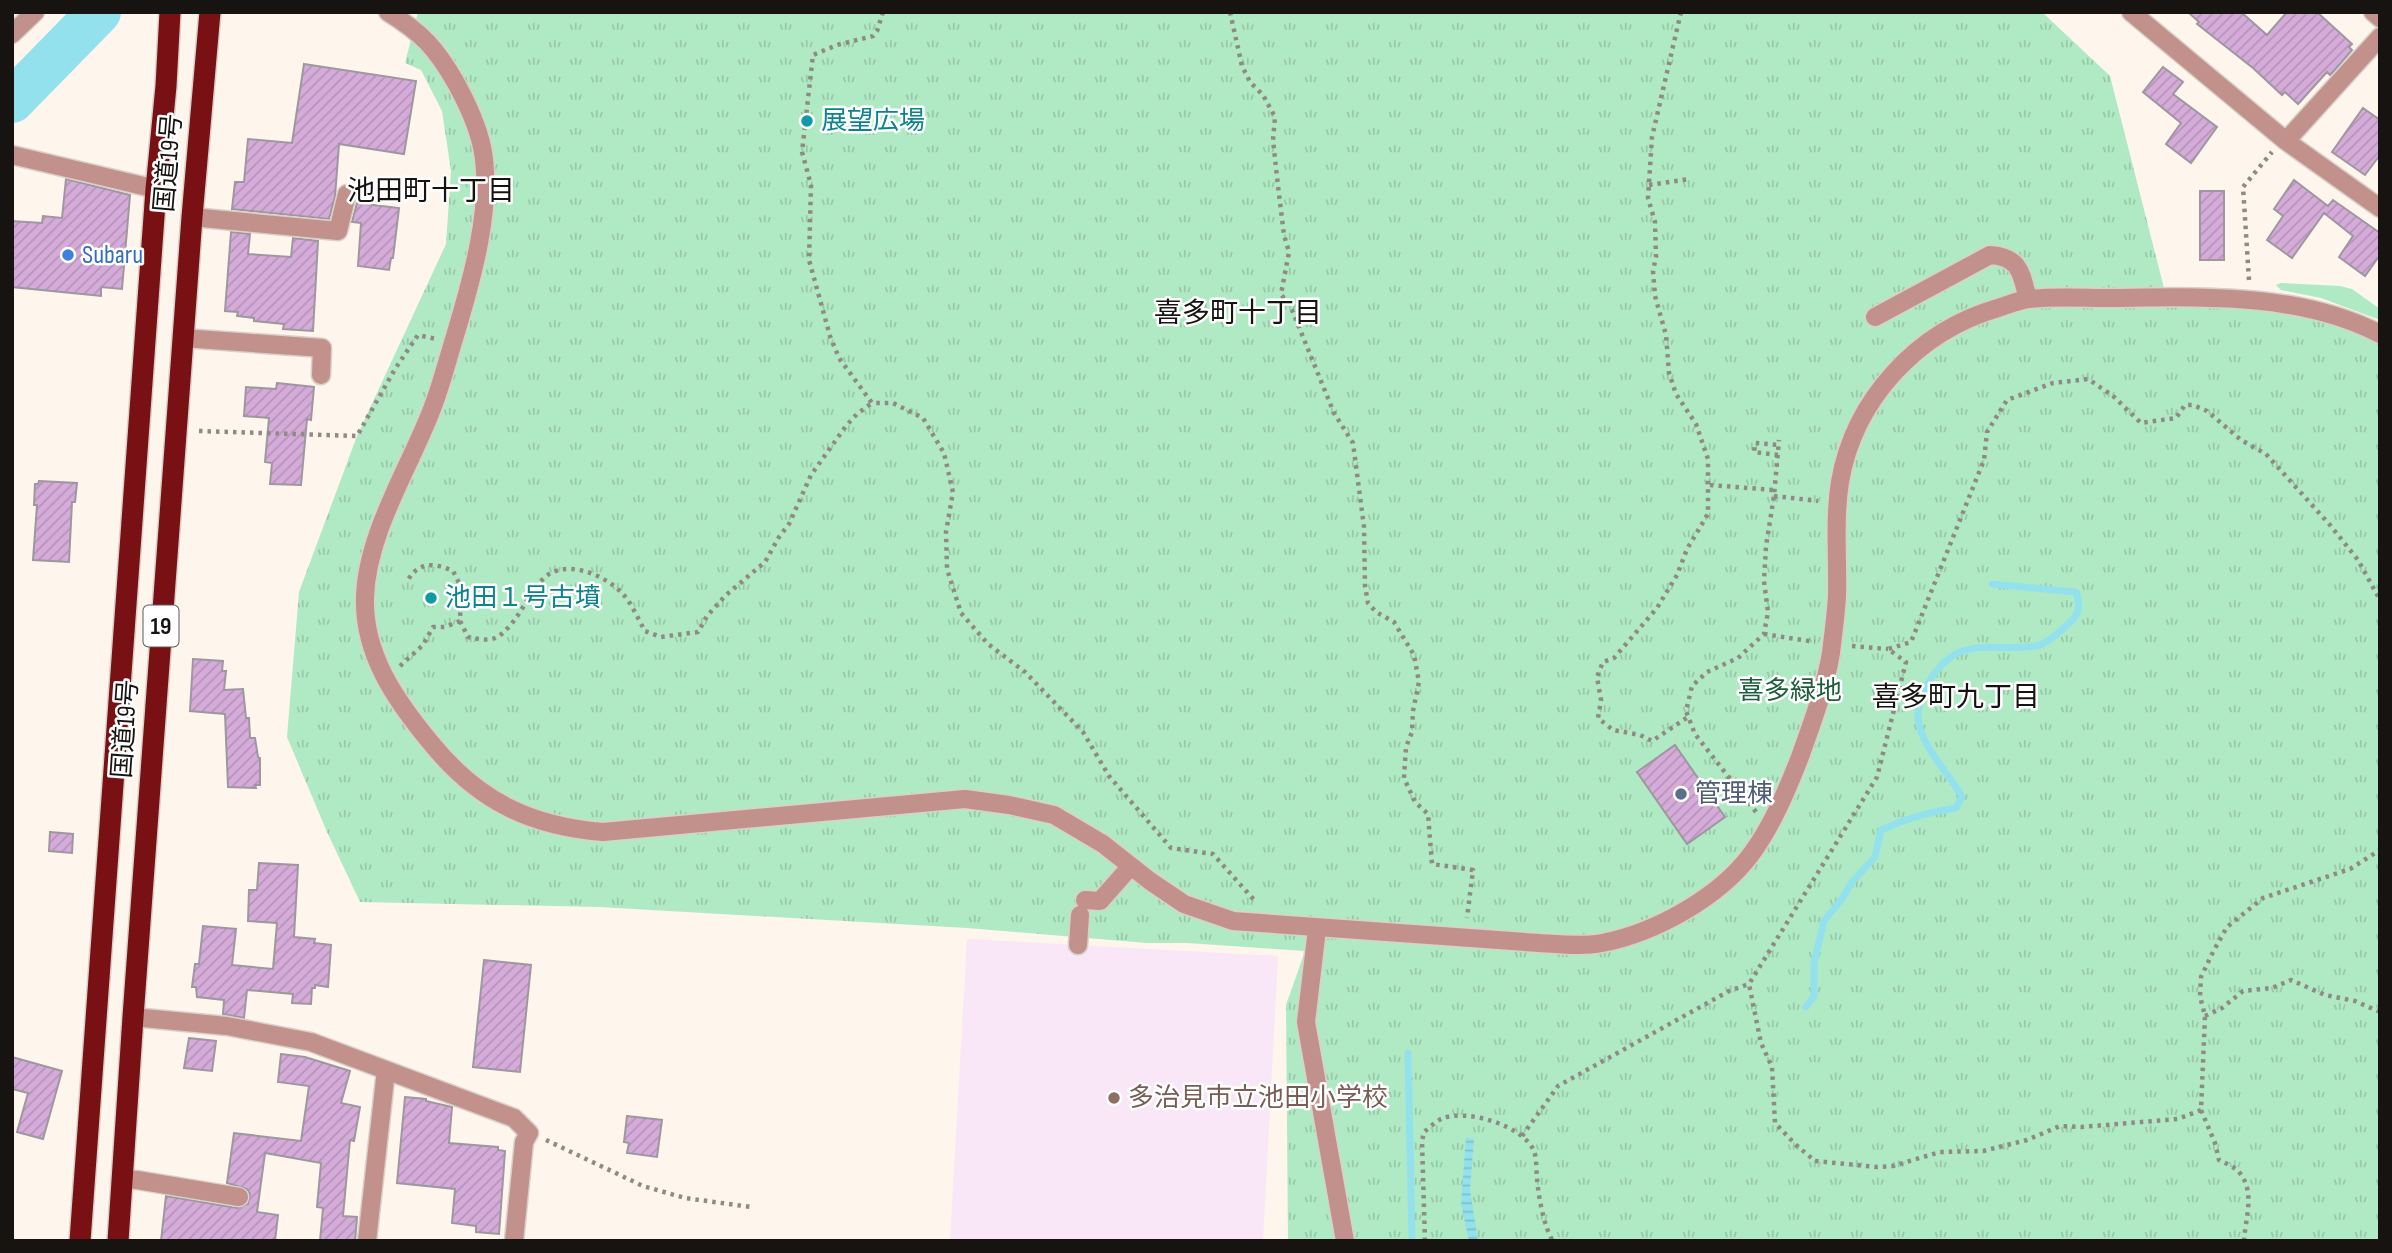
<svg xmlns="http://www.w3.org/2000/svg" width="2392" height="1253" viewBox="0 0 2392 1253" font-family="'Sofia Sans Condensed','Noto Sans JP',sans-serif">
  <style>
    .education { fill: #f9e6f6 }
    .grass { fill: #b0eac4 }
    .park { fill: url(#park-tufts) }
    .water { fill: url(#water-rules) }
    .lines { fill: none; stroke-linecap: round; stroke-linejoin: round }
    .stream { stroke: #93e1ed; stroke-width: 7 }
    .river { stroke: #93e1ed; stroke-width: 44 }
    .building { fill: url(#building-hatch); stroke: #9e979f; stroke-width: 2 }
    .minor-casing { stroke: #d9d1c9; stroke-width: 21 }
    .highway-casing { stroke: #d9d1c9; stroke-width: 24 }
    .path { stroke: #908a84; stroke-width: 4.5; stroke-dasharray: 3.5 5; stroke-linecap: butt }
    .minor { stroke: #c3918b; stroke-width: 18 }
    .highway { stroke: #791014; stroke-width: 21 }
    .culture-dot { fill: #0f9aa8; stroke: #fff; stroke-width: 2.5 }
    .shop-dot { fill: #3f7fe0; stroke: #fff; stroke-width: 2.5 }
    .service-dot { fill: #5c6f8a; stroke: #fff; stroke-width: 2.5 }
    .education-dot { fill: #8d6e63; stroke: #fff; stroke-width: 2.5 }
    .labels { text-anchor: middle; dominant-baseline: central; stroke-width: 5; stroke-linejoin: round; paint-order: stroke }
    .shield { fill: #fff; stroke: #5c5a58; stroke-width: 2 }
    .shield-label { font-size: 24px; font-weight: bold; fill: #161310 }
    .culture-label { font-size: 26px; fill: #0d838f; stroke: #fff; text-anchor: start }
    .street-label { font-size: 26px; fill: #161310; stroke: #fff }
    .shop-label { font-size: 26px; fill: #366cbe; stroke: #fff; text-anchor: start }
    .park-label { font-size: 26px; fill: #1d5d3a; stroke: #fff }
    .service-label { font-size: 26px; fill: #4e5e75; stroke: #fff; text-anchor: start }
    .education-label { font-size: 26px; fill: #785e54; stroke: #fff; text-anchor: start }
    .neighbourhood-label { font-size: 28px; fill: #161310; stroke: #fff }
  </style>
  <defs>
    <pattern id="park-tufts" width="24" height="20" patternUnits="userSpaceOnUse" patternTransform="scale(1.75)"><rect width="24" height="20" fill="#b0eac4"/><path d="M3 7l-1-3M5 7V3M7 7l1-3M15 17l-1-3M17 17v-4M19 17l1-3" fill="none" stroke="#97c8a7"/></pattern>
    <pattern id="water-rules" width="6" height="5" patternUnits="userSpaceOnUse" patternTransform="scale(1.75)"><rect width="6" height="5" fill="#93e1ed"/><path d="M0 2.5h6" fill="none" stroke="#7ec0ca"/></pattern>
    <pattern id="building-hatch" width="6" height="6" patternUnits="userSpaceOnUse" patternTransform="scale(1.75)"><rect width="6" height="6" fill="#d5acd9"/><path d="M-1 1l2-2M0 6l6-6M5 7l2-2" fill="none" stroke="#b693b9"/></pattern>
  </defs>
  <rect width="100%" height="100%" fill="#fef5ec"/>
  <path class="education" d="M 967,939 L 1278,956 L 1263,1241 L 950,1241 Z"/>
  <path class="grass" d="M 2281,283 L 2340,286 L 2352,289 L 2380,309 L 2380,320 L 2321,298 L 2281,290 L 2276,285 Z"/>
  <path class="park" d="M 418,12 L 2042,12 L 2110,76 L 2164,288 C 2216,287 2269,287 2319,303 C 2340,309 2360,318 2380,326 L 2380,1241 L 1288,1241 L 1286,1005 L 1305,951 L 1187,943 L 1147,943 L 967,928 L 599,907 L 360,902 L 327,832 L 287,737 L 299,592 L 357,436 L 446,244 L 451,171 L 442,111 L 421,70 L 405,63 Z"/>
  <path class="water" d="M 1466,1137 L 1474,1139 L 1470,1190 L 1478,1241 L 1469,1241 L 1461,1204 Z"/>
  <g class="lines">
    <path class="stream" d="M 1806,1007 L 1814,996 L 1814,962 L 1824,921 L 1842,899 L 1852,882 L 1875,857 L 1881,830 C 1905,819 1930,811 1956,808 L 1962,797 C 1950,775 1920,744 1918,719 C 1917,707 1923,692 1928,683 C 1959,632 1989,653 2036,646 C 2046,645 2073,622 2077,613 C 2080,605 2078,599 2076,592 L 1992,584
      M 1408,1053 L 1412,1241"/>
    <path class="river" d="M 12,101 L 99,12"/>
  </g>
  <path class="building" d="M 2188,12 L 2241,12 L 2267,35 L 2287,12 L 2317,12 L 2352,44 L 2349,47 L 2352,50 L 2333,72 L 2330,75 L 2327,72 L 2298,104 L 2285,92 L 2282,95 L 2253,68 L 2197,24 L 2199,22 Z
    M 304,64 L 416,81 L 404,154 L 339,144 L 335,197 L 329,219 L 232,209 L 235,182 L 244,182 L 248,139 L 292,143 Z
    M 2163,67 L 2183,82 L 2173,94 L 2217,127 L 2191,163 L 2166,144 L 2181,123 L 2143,92 Z
    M 2363,108 L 2380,120 L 2380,155 L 2365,175 L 2332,152 Z
    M 66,179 L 130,195 L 122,289 L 101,287 L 101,296 L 12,287 L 12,221 L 42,223 L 43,216 L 62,218 Z
    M 2294,180 L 2328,206 L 2333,200 L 2380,233 L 2380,255 L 2365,276 L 2339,257 L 2353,236 L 2324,213 L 2292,258 L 2267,240 L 2283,216 L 2274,209 Z
    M 2200,191 L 2224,191 L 2224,260 L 2200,260 Z
    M 357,203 L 399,208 L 393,258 L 391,258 L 389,270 L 358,266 L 361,223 L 352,222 Z
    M 231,232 L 250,234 L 248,254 L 291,257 L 293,238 L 318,241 L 313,331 L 283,329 L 284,324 L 254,321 L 254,318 L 237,316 L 238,312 L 225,311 Z
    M 277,383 L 314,387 L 311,420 L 307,419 L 301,485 L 270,484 L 272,463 L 265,462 L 269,418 L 244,416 L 246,387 L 276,389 Z
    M 39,481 L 77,483 L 75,502 L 72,502 L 69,562 L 33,560 L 37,505 L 34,505 L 35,484 L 38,484 Z
    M 193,659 L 223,661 L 222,671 L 226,671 L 224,690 L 243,689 L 246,718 L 249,718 L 250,738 L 255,738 L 258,757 L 260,758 L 260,785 L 255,785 L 256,788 L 228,787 L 225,714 L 190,711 Z
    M 1675,745 L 1725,817 L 1687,844 L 1637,772 Z
    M 50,832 L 73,834 L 72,853 L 49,851 Z
    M 259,863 L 298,865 L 294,937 L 315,939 L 314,943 L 331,945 L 328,987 L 315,985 L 315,988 L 312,988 L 311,1004 L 292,1003 L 293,994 L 247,990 L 244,1018 L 223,1014 L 224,1000 L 197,997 L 196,987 L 192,987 L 195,964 L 199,964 L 203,926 L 236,929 L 232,965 L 273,969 L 277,923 L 248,921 L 249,890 L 257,890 Z
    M 484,960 L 531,965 L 520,1072 L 473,1067 Z
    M 189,1038 L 216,1041 L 212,1071 L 184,1068 Z
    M 281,1054 L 305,1057 L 350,1071 L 341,1103 L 360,1107 L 354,1141 L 350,1140 L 343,1216 L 357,1217 L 355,1241 L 320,1241 L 323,1208 L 317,1207 L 321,1163 L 265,1153 L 257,1212 L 278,1215 L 275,1241 L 161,1241 L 166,1196 L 237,1208 L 248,1204 L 250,1194 L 247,1189 L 227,1183 L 234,1133 L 301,1141 L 309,1086 L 278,1082 Z
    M 12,1057 L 62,1071 L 43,1139 L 17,1132 L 28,1093 L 12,1089 Z
    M 405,1097 L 426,1099 L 426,1101 L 452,1107 L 449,1143 L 498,1147 L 498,1150 L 505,1151 L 499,1234 L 476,1232 L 476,1226 L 452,1223 L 455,1189 L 397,1183 Z
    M 627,1116 L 662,1120 L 657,1157 L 627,1153 L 629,1143 L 624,1142 Z"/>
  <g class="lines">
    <defs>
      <path id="minor" d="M 388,12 C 422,33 436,48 456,83 C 467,103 477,124 482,147 C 494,205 471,283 454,339 C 447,362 441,386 432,409 C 409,469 367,533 365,597 C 363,654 396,701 431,743 C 478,801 530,826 603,832 L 965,799 L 1009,805 L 1054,815 L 1103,844 L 1150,881 L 1184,904 L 1233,921 L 1539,943 C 1559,944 1581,947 1602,943 C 1655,933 1720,897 1752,853 C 1773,824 1787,790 1800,757 C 1812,723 1825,689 1831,653 C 1833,635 1836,615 1837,596 C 1838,558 1834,519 1840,482 C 1854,399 1918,331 1998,308 C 2008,305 2019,300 2029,299 C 2055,296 2084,298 2111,298 C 2201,297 2298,292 2380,334
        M 2131,12 L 2286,141 L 2380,208
        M 2373,12 L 2380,18
        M 12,34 L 35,12
        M 2286,141 L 2380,37
        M 12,155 L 156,189
        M 192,217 L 338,231 L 347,194
        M 1875,317 L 1990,255 C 2021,257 2021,274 2028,299
        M 183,338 L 322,348 L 321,375
        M 1085,900 L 1100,901 L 1131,866
        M 1317,929 L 1306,1022 L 1345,1241
        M 1078,945 L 1080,915
        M 133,1017 L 227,1026 L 311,1042 L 514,1118 L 529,1133 L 524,1142 L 514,1241
        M 122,1179 L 137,1180 L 239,1197
        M 367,1241 L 386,1070"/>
      <path id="highway" d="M 80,1241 L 156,189 L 166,86 L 170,12
        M 118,1241 L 133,1017 L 192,217 L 210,12"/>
    </defs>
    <use href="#minor" class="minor-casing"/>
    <use href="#highway" class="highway-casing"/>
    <path class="path" d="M 883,12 L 877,31 L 873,36 L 837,45 L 813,55 L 802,152 L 811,185 L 809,260 L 830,336 L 839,358 L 872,403 L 893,403 L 923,418 L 944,453 L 953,492 L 946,532 L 947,569 L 961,613 L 988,644 L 1025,672 L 1083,732 L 1109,776 L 1171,848 L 1213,854 L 1255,901
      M 1230,12 L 1242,66 L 1250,82 L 1263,95 L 1275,117 L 1273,140 L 1278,186 L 1284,235 L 1289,252 L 1281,294 L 1292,310 L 1334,413 L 1353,443 L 1364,527 L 1365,586 L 1368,603 L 1376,612 L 1394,622 L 1414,655 L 1419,682 L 1413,711 L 1412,732 L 1406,747 L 1404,778 L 1415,802 L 1428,814 L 1432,864 L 1473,870 L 1467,918
      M 1681,12 L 1652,137 L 1648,198 L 1655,222 L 1656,257 L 1653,271 L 1655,296 L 1666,335 L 1669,373 L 1676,394 L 1696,424 L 1708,459 L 1708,514 L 1687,549 L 1677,575 L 1657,608 L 1614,658 L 1603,662 L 1597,677 L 1601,700 L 1598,718 L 1613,730 L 1640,735 L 1652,741 L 1688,717
      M 1649,185 L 1689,179
      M 2249,280 L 2243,187 L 2272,152
      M 199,431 L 357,436 L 395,369 L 418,335 L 436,339
      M 1778,455 L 1754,452 L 1755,443 L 1779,445
      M 1710,485 L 1774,490
      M 1774,496 L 1818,501
      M 460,621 L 468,637 C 478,639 490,642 499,636 C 519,621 526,597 542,580 C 563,557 604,574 623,594 C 632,604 638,619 645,631 L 661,637 L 698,632 L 707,616 L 725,596 L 765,562 L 779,537 L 789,524 L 811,475 L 846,426 L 857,414 L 872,403
      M 1764,634 L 1815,642
      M 1852,646 L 1888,649
      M 400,666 L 423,645 L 433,627 L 445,627 L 460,621 L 461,587 L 453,571 C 435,563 419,561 408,580
      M 1756,812 L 1695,734 L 1686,711 L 1692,686 L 1707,672 L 1738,658 L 1764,634 L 1768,612 L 1764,581 L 1766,546 L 1774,496 L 1779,440
      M 2205,1016 L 2222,1008 L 2243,991 L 2272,988 L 2291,980 L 2325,995 L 2355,1001 L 2380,1012
      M 2201,1110 L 2178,1119 L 2081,1127 L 2060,1126 L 2027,1140 L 1983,1151 L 1940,1152 L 1893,1166 L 1877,1167 L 1815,1161 L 1796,1145 L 1775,1123 L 1772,1067 L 1761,1043 L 1749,984 L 1877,777 L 1906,662 L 1888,649 L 1911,642 L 1984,460 L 1987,432 L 2007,400 L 2053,383 L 2088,379 L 2113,396 L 2141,423 L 2176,418 L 2185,405 L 2193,405 L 2207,411 L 2241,440 L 2266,454 L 2330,525 L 2358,560 L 2380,600
      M 1522,1136 L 1558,1086 L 1729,991 L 1749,984
      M 546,1140 L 643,1186 L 685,1198 L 751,1207
      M 1425,1241 L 1422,1141 L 1424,1132 C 1429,1128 1435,1122 1441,1119 C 1465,1108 1523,1125 1534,1151 C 1537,1159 1536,1170 1537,1178 C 1538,1194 1544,1228 1553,1241
      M 2244,1241 C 2245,1219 2256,1192 2239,1172 C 2235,1167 2225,1163 2219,1160 L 2215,1143 L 2201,1110 L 2205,1016 L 2200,996 L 2201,977 L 2213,952 L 2227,927 L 2263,898 L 2350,869 L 2380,850"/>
    <use href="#minor" class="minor"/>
    <use href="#highway" class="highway"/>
  </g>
  <g class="culture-dot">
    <circle cx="807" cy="121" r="7"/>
    <circle cx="431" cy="598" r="7"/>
  </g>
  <circle class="shop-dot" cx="68" cy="255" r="7"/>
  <circle class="service-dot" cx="1681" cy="794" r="7"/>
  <circle class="education-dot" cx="1114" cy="1098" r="7"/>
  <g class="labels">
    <rect class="shield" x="143.5" y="605.5" width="35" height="41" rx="5"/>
    <g class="shield-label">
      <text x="161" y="626">19</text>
    </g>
    <g class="culture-label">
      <text x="821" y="121">展望広場</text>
      <text x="445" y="598">池田１号古墳</text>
    </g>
    <g class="street-label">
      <text transform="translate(169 163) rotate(-85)">国道19号</text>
      <text transform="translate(126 729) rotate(-86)">国道19号</text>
    </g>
    <g class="shop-label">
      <text x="82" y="255">Subaru</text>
    </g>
    <g class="park-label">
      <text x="1790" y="691">喜多緑地</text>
    </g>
    <g class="service-label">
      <text x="1695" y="794">管理棟</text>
    </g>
    <g class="education-label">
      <text x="1128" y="1098">多治見市立池田小学校</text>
    </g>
    <g class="neighbourhood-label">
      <text x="431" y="191">池田町十丁目</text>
      <text x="1238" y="313">喜多町十丁目</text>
      <text x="1956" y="697">喜多町九丁目</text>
    </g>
  </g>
  <rect width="2392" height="1253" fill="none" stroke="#161310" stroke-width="28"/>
</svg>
